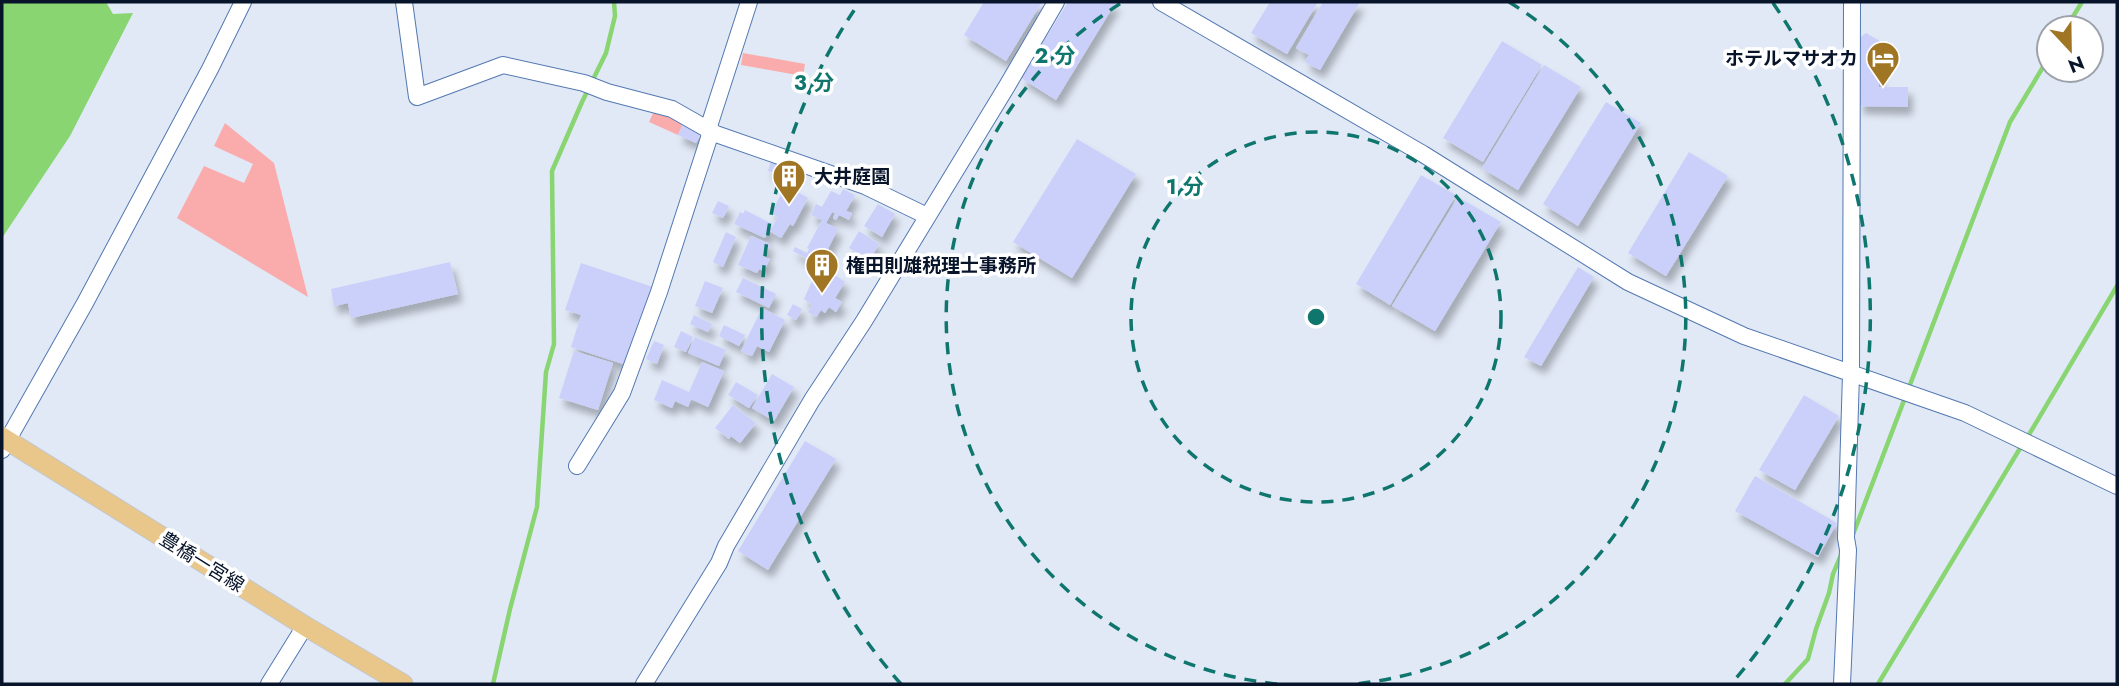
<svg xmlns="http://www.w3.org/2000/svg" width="2119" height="686" viewBox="0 0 2119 686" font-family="Jost,'Noto Sans JP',sans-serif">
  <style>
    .green { fill: #faacad }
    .water { fill: #88d571 }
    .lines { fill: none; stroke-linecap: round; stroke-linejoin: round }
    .stream { stroke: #88d571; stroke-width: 4.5 }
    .building { fill: #cad0fa; filter: url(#shadow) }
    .minor-casing { stroke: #5378b1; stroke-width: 18 }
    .major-casing { stroke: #c3c7cc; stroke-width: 21 }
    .minor { stroke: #fff; stroke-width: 16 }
    .major { stroke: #e9c78b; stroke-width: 19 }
    .ring { fill: none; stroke: #0f766e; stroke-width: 3.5; stroke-dasharray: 12 9 }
    .labels { text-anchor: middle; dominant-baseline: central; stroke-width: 7; stroke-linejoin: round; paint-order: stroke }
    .poi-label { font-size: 19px; font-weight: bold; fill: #07142a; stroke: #fff; text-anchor: start }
    .street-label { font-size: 19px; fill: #07142a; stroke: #fff }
    .centre { fill: #0f766e; stroke: #fff; stroke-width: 3.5 }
    .ring-label { font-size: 21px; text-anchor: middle; font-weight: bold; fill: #0f766e; stroke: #fff; stroke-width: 7; stroke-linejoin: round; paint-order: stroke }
  </style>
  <defs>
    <filter id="shadow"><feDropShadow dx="4.5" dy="8" stdDeviation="3.5" flood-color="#0004"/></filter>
  </defs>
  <rect width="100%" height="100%" fill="#e1e9f6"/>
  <path class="green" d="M 743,53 L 805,64 L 803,76 L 741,65 Z
    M 654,111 L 670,116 L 683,124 L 678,135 L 649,122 Z
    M 225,123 L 274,163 L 308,297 L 177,218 L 204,166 L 244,183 L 253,164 L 214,146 Z"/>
  <path class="water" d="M 2,2 L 106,2 L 113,14 L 133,13 L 70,136 L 2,238 Z"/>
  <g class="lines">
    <path class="stream" d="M 2066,28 L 2082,2
      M 2027,438 L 2117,286
      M 1852,537 L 2010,122 L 2049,57
      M 493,684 L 510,609 L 537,507 L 546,372 L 554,344 L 552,171 L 582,102 L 606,53 L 615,16 L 614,2
      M 1785,684 L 1808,659 L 1816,629 L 1829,593 L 1833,574 L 1843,550
      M 1878,684 L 2022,445"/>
  </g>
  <path class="building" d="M 984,2 L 1042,2 L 1006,61 L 964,35 Z
    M 1068,2 L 1116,2 L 1056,100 L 1021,78 Z
    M 1270,2 L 1318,2 L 1287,54 L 1251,33 Z
    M 1323,2 L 1360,2 L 1320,70 L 1305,62 L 1309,55 L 1296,48 Z
    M 1866,33 L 1883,43 L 1879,48 L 1879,87 L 1908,87 L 1908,107 L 1859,106 L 1859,38 Z
    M 1502,41 L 1542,65 L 1483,162 L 1443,138 Z
    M 1544,65 L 1581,87 L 1518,190 L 1482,168 Z
    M 1606,102 L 1641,123 L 1578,226 L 1543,204 Z
    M 683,124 L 701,133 L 696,143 L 678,135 Z
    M 1077,139 L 1136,174 L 1072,278 L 1013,242 Z
    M 1689,152 L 1728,176 L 1666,276 L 1628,253 Z
    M 771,161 L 786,166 L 783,176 L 768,171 Z
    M 1421,175 L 1456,195 L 1390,305 L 1356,284 Z
    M 786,185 L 808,198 L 793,226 L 790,224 L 781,238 L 770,231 L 778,217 L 771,213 Z
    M 843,189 L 855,195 L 846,211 L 852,213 L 849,220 L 839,215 L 836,220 L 833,218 L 835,213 L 832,212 L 826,223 L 838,229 L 824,257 L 819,259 L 816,257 L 813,262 L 793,251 L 795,247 L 807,253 L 809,249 L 807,248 L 822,220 L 811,215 L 816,204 L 822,207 L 831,191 L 840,195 Z
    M 1458,197 L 1501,222 L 1435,331 L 1392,306 Z
    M 718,201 L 729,206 L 723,218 L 712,213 Z
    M 878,204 L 895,214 L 882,237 L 864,226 Z
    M 745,210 L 772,224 L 765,238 L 734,224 L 740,212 L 743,214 Z
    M 859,231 L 879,244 L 870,260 L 849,248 Z
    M 726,232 L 736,237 L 723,267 L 713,262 Z
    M 751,236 L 770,244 L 764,257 L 770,259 L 764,271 L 759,269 L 757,273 L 738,265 Z
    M 450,262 L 458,294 L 351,318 L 348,303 L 334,306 L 331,289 Z
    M 581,263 L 653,287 L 626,365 L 571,347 L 581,315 L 565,310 Z
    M 1578,267 L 1594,277 L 1541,366 L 1524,357 Z
    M 824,268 L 845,282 L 835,298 L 842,302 L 836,312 L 829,307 L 825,313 L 821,310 L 816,317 L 808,312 L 812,305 L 804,299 L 812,281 L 815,283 Z
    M 743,278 L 776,294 L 769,308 L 736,292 Z
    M 705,281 L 723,288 L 712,313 L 695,306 Z
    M 793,304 L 802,309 L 796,320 L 787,315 Z
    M 762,308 L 785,320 L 769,352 L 757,346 L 752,356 L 741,351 Z
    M 694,315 L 712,324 L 708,332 L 690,324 Z
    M 724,325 L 745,335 L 739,346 L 719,336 Z
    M 681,331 L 693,337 L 686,352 L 674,347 Z
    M 695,337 L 726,350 L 719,366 L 688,353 Z
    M 654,341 L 664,345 L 657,364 L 646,359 Z
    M 574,351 L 613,363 L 598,410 L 559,398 Z
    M 702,362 L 724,371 L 708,407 L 691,399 L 688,407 L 675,401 L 672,408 L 654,400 L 662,380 L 689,392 Z
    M 772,374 L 794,387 L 774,421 L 752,408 Z
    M 736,382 L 758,395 L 749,408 L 728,395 Z
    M 1804,395 L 1839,416 L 1795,490 L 1759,470 Z
    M 733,405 L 756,423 L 740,443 L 731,436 L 729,439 L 715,428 Z
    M 805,441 L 836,459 L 768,570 L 738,551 Z
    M 1755,476 L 1837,523 L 1818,557 L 1735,511 Z"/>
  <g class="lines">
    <defs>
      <path id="minor" d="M 404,2 L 417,97 L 503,65 L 584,83 L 607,92 L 672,109 L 716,134 L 865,186 L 927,216
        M 1161,2 L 1423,154 L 1628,282 L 1744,336 L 1965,413 L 2117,486
        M 2,450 L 85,303 L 210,69 L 243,2
        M 577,466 L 622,393 L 659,292 L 709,138 L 710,123 L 749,2
        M 269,684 L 305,626
        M 644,684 L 719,563 L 726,546 L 812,400 L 864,321 L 1007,86 L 1056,2
        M 1842,684 L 1848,550 L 1846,538 L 1851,374 L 1852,2"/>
      <path id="major" d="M 2,437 L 305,626 L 403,684"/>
    </defs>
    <use href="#minor" class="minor-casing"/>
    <use href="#major" class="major-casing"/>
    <use href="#minor" class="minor"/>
    <use href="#major" class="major"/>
  </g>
  <g class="ring">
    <circle cx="1316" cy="317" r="185"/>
    <path d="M1277 684A369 369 0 0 1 1123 2M1509 2A369 369 0 0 1 1355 684"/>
    <path d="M901 684A554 554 0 0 1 859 3M1773 3A554 554 0 0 1 1731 684"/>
  </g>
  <defs>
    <symbol id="hotel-pin" viewBox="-11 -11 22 30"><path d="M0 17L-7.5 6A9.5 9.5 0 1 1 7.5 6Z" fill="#a07524" stroke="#fff"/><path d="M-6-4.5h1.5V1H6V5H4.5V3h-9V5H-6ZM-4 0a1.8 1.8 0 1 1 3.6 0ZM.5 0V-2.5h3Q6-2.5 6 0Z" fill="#fff"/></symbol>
    <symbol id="building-pin" viewBox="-11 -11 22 30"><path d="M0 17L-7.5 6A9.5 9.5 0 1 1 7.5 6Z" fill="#a07524" stroke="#fff"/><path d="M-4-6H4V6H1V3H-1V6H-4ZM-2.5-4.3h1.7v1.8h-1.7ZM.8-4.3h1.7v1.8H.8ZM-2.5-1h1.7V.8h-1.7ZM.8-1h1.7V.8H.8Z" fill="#fff"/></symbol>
  </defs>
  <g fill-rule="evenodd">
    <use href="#hotel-pin" x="1864" y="39" width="38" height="52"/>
    <use href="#building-pin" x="770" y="157" width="38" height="52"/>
    <use href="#building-pin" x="803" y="246" width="38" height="52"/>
  </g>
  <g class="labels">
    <g class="poi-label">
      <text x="1858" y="58" text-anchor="end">ホテルマサオカ</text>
      <text x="814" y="176">大井庭園</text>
      <text x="846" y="265">権田則雄税理士事務所</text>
    </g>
    <g class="street-label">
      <text transform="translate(202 562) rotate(32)">豊橋一宮線</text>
    </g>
  </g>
  <circle cx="1316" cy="317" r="10" class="centre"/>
  <g class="ring-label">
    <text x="1055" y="63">2 分</text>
    <text x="814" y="90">3 分</text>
    <text x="1185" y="194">1 分</text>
  </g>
  <rect width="2119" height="686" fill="none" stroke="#07142a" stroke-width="7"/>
  <g transform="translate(2070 49) rotate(158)"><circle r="33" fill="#ffffff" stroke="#9ca1aa" stroke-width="2"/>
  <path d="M0-5L12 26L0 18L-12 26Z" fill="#a07524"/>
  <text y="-10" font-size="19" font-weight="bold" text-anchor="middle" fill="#07142a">N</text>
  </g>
</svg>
